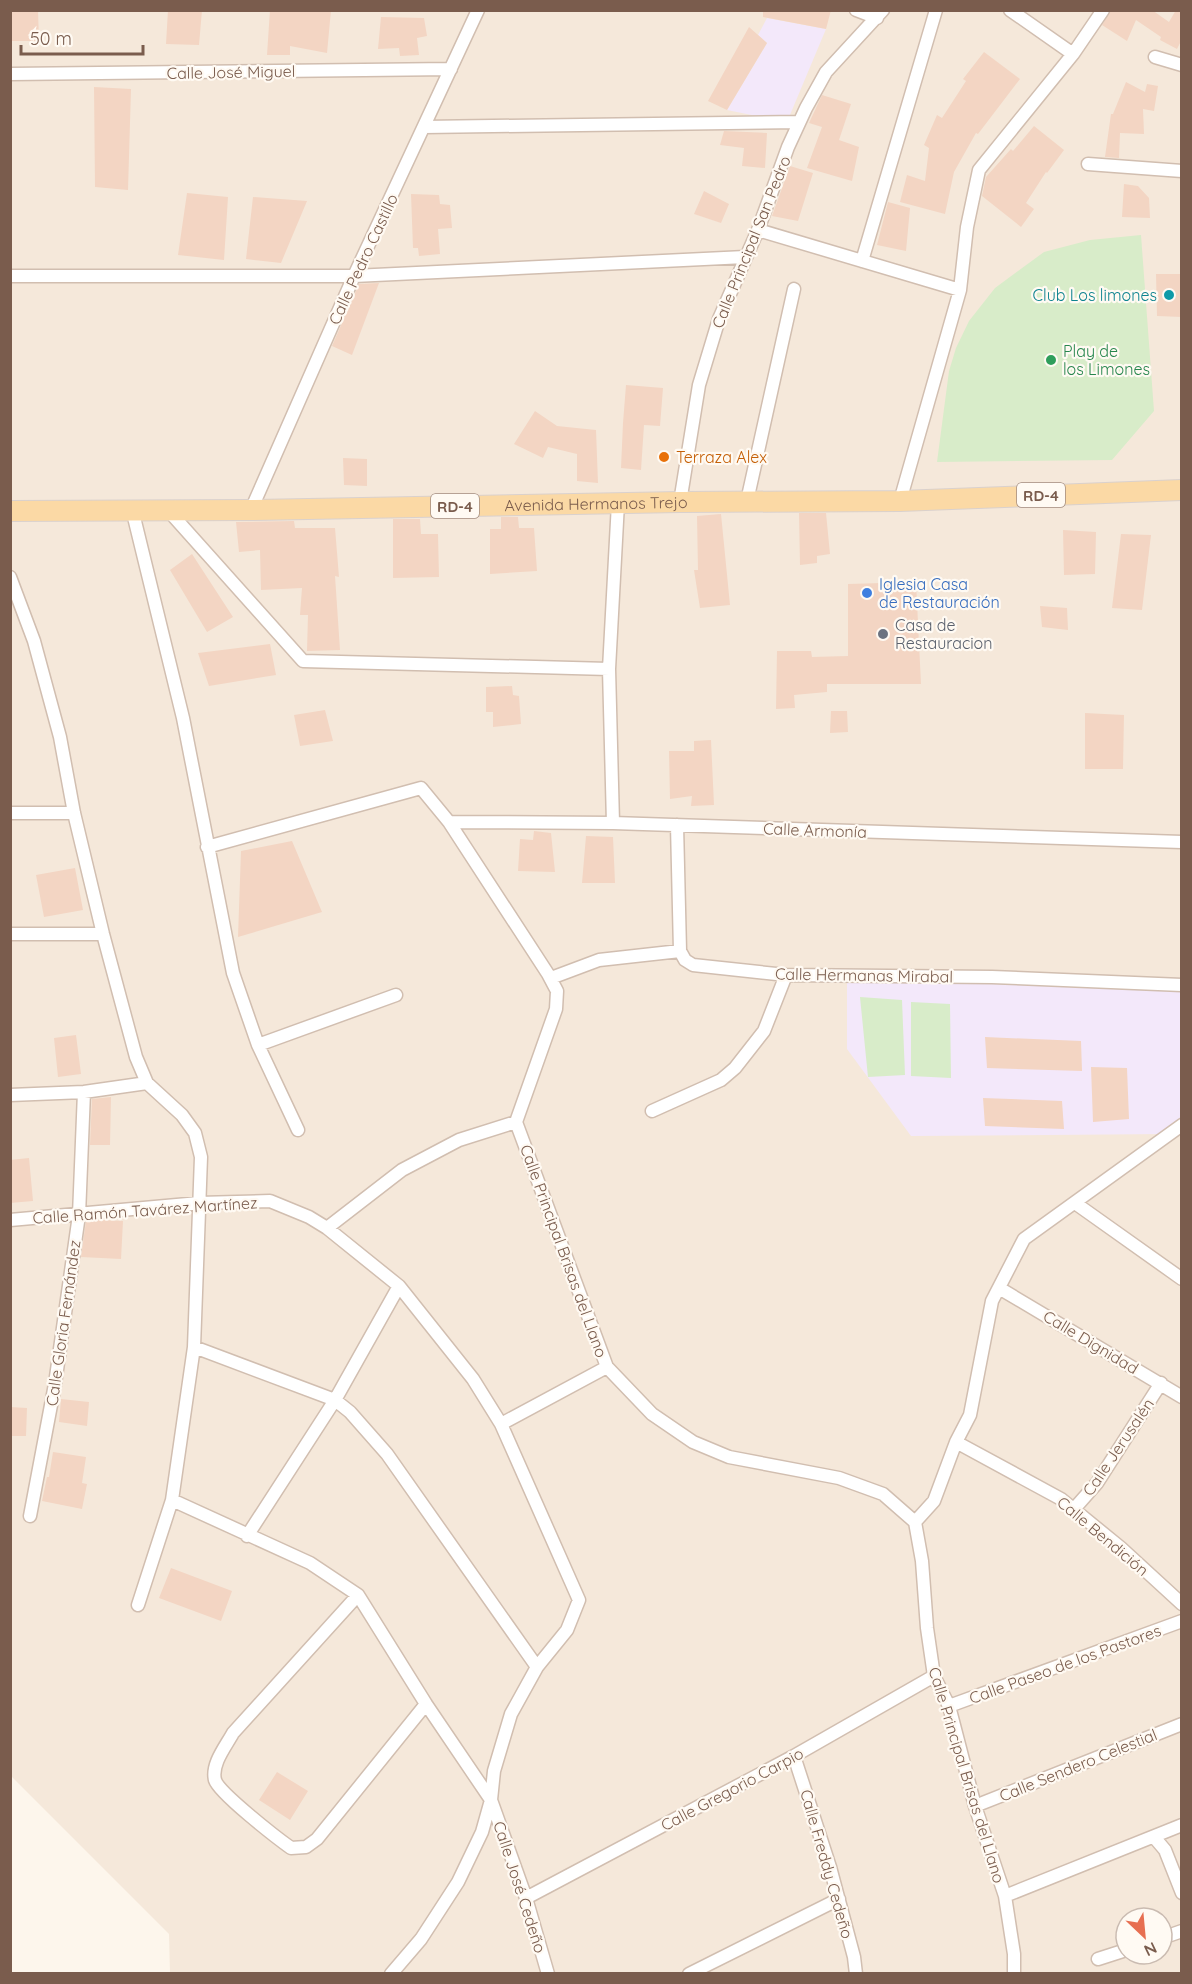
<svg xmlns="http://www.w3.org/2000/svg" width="1192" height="1984" viewBox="0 0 1192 1984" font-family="Quicksand,sans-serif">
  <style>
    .residential { fill: #f5e8da; fill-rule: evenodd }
    .education { fill: #f3e8fa }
    .green { fill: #d8ecc9 }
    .building { fill: #f3d5c3 }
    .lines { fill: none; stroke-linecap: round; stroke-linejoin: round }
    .street-casing { stroke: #d1beb0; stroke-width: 15 }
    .primary-casing { stroke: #dad1cd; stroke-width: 22 }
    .street { stroke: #fff; stroke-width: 12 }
    .primary { stroke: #fbd9a5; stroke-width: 20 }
    .culture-dot { fill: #0f9aa8; stroke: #fffaf3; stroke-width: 2 }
    .leisure-dot { fill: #2e9e5b; stroke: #fffaf3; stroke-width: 2 }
    .food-dot { fill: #e8710a; stroke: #fffaf3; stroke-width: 2 }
    .shop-dot { fill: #3f7fe0; stroke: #fffaf3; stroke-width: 2 }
    .worship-dot { fill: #6b7280; stroke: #fffaf3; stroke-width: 2 }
    .labels { text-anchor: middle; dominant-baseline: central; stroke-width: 4.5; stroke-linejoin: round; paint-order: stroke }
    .shield { fill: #fffaf3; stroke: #a28b7f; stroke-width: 1.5 }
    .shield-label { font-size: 15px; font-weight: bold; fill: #7a5c4d }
    .street-label { font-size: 16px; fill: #7a5c4d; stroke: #fffaf3 }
    .culture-label { font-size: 16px; fill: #0d838f; stroke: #fffaf3; text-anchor: end }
    .leisure-label { font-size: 16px; fill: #27864d; stroke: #fffaf3; text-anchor: start }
    .food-label { font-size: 16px; fill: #c56008; stroke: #fffaf3; text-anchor: start }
    .shop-label { font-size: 16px; fill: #366cbe; stroke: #fffaf3; text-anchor: start }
    .worship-label { font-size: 16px; fill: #5b616d; stroke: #fffaf3; text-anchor: start }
  </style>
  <rect width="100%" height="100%" fill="#fdf6ec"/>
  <path class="residential" d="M 10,11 L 1181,11 L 1181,1973 L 170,1973 L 169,1934 L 11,1776 ZM 1126,1918 L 1162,1918 L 1162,1954 L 1126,1954 Z"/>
  <path class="education" d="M 767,18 L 826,29 L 787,122 L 727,110 L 767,43 L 758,35 Z
    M 847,975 L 1181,990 L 1181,1125 L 1169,1134 L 911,1136 L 847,1049 Z"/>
  <path class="green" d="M 1141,235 L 1154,411 L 1112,460 L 937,462 L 949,371 L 956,348 L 969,321 L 995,288 L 1044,252 L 1090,240 Z
    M 860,997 L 902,1000 L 905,1075 L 868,1077 Z
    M 911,1002 L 950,1004 L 951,1078 L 911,1076 Z"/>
  <path class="building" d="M 10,10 L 38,10 L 39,41 L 10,41 Z
    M 168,10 L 202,10 L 199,45 L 166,44 Z
    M 270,10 L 331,10 L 327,53 L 290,46 L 290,55 L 267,55 Z
    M 763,10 L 831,10 L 826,29 L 763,17 Z
    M 1111,10 L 1152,10 L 1169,22 L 1176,10 L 1182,10 L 1182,39 L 1177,49 L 1160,40 L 1161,37 L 1136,20 L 1127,41 L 1102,25 Z
    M 381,17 L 424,18 L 427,36 L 417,38 L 419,55 L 400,56 L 399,48 L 378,49 Z
    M 749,27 L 767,43 L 727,110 L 708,101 Z
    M 984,52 L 1020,79 L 978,134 L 976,133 L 954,172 L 945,214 L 900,202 L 907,175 L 925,181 L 929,148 L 924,145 L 937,115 L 942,118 L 966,81 L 963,79 Z
    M 1126,82 L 1145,92 L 1147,84 L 1158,86 L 1154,111 L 1143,109 L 1144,134 L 1120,133 L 1119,158 L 1105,157 L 1111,114 L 1113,114 Z
    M 94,87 L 131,89 L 128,190 L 95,187 Z
    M 822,95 L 851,104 L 839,140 L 859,147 L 852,181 L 807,168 L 822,127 L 809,123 Z
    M 1034,126 L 1064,150 L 1047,173 L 1046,172 L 1026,203 L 1034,209 L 1021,227 L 982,196 L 986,177 L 1011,149 L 1013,151 Z
    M 724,131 L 767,133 L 765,168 L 742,166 L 744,148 L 720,145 Z
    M 790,166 L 813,173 L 798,221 L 772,216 Z
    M 1124,184 L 1138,186 L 1149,198 L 1150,218 L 1122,217 Z
    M 704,191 L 729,204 L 721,223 L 694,214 Z
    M 187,193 L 228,197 L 224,260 L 178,255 Z
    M 411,194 L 439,195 L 440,204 L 450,205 L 452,228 L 438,229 L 440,254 L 419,256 L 418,248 L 413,248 Z
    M 253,197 L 307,201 L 281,263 L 246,259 Z
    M 888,202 L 910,208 L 906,251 L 877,245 Z
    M 1156,274 L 1182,274 L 1182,317 L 1157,316 Z
    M 379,283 L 352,355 L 332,346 L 359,284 Z
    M 626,385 L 663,388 L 660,426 L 644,425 L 641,470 L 621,468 L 623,423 Z
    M 535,411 L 557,426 L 596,430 L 598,483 L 577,481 L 577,454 L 548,447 L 543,458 L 514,444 Z
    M 343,458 L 367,459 L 367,486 L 344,485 Z
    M 799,513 L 826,513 L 830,554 L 817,556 L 817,563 L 800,565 Z
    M 721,514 L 730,605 L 700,608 L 694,570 L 698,570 L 697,516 Z
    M 501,517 L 518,517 L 519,528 L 534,528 L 537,571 L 490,574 L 490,529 L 501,529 Z
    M 393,519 L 420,519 L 421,534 L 438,534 L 439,577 L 393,578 Z
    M 294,521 L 295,528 L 335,528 L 339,577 L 335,576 L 340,650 L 307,651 L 308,615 L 300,615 L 302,588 L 261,590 L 260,550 L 239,552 L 236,522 Z
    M 1063,530 L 1096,532 L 1095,574 L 1064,575 Z
    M 1121,534 L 1151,535 L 1142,610 L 1112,608 Z
    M 192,554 L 233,617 L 207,632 L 170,570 Z
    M 916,582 L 921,684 L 827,684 L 827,692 L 794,695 L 795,708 L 776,709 L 777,651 L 811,651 L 812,657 L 848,656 L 848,584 Z
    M 1040,606 L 1067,608 L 1068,630 L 1042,627 Z
    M 270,644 L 276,675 L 209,686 L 198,653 Z
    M 512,686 L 513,695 L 519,696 L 521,724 L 493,727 L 493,712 L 486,712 L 486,687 Z
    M 325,710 L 333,741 L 300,746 L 294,715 Z
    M 831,711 L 847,711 L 848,732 L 830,733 Z
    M 1085,713 L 1124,715 L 1123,769 L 1085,769 Z
    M 711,740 L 714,805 L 691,806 L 692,796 L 670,799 L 669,751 L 694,751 L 694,741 Z
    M 534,831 L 551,833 L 555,872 L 518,871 L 520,839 L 533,840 Z
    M 586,836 L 613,837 L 615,883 L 582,883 Z
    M 292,841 L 322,912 L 238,937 L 241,851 Z
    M 75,868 L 83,910 L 44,917 L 36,875 Z
    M 76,1035 L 81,1074 L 58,1077 L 54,1038 Z
    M 985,1037 L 1081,1041 L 1082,1071 L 987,1068 Z
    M 1091,1067 L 1127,1068 L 1129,1119 L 1093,1122 Z
    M 111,1097 L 110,1145 L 90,1145 L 92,1099 Z
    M 983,1098 L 1062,1101 L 1064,1129 L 985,1126 Z
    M 29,1158 L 33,1201 L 10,1203 L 10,1160 Z
    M 102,1220 L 123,1221 L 121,1259 L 81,1257 L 86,1221 Z
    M 61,1399 L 89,1402 L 87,1426 L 59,1422 Z
    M 10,1407 L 27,1408 L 26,1436 L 10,1436 Z
    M 53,1452 L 86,1457 L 82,1483 L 87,1484 L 82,1509 L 42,1501 L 47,1477 L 49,1477 Z
    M 171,1568 L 232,1591 L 221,1621 L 159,1598 Z
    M 277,1772 L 308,1791 L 290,1820 L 259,1800 Z"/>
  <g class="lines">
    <defs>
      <path id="street" d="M 856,10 L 877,18
        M 1010,10 L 1073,54
        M 1155,57 L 1182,65
        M 10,74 L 451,69
        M 424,127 L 799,122
        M 1088,164 L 1182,171
        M 758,230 L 960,290
        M 862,261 L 936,10
        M 10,276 L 354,276 L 745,257
        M 747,501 L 794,289
        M 900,501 L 960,290 L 967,227 L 979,170 L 1073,54 L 1103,10
        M 680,502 L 699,385 L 719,319 L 758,230 L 788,147 L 806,108 L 826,72 L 883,10
        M 132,509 L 183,718 L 233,973 L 258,1045 L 298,1130
        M 167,509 L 303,661 L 609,669
        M 251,510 L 354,276 L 478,10
        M 10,577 L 34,641 L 60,737 L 74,813 L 103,934 L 136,1057 L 147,1083 L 182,1115 L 195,1133 L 201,1157 L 194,1347 L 172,1500 L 138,1605
        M 10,813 L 74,813
        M 449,822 L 613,823 L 1182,842
        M 613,823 L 609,669 L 618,503
        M 677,825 L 680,951 L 685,960 L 693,965 L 786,975 L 992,977 L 1182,985
        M 207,847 L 421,788 L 449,822 L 548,974 L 557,991 L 556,1009 L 516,1122 L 607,1367 L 652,1414 L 693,1442 L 729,1457 L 839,1478 L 883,1494 L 915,1522 L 922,1561 L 927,1628 L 934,1676 L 949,1706 L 975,1806 L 1005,1896 L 1014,1954 L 1014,1974
        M 10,934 L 103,934
        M 551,978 L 599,960 L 680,951
        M 258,1045 L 396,995
        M 10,1095 L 84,1092 L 147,1083
        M 652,1111 L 721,1080 L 735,1068 L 764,1031 L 786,975
        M 1075,1203 L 1182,1279
        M 10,1220 L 199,1203 L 270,1201 L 309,1217 L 327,1228 L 399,1286 L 473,1379 L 501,1424 L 579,1600 L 567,1630 L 537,1667 L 511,1714 L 494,1771 L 491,1800 L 482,1832 L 458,1882 L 421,1939 L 391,1974
        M 327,1228 L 402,1170 L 459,1140 L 516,1122
        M 999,1288 L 1182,1397
        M 194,1347 L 335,1400 L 350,1412 L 387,1454 L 537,1667
        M 501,1424 L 607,1367
        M 956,1442 L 1061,1499 L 1121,1548 L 1182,1604
        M 172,1500 L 310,1563 L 358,1595 L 426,1704 L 491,1800 L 526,1898 L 548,1974
        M 1074,1509 L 1097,1483 L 1161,1383
        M 30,1516 L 55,1384 L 79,1215 L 84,1092
        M 915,1522 L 934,1501 L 956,1442 L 970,1415 L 992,1301 L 1024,1239 L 1182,1125
        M 247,1536 L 335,1400 L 399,1286
        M 358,1595 L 233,1733 C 226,1746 211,1764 215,1780 C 219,1793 277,1838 291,1848 L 306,1847 L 317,1839 L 426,1704
        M 949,1706 L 1182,1621
        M 794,1756 L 830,1867 L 854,1957 L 856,1974
        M 975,1806 L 1182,1724
        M 1154,1837 L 1165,1850 L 1182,1893
        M 1005,1896 L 1182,1825
        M 526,1898 L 794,1756 L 934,1676
        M 1162,1938 L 1182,1931
        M 1098,1959 L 1126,1950
        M 689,1974 L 839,1899"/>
      <g id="primary">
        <path id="s1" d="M 10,511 L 251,510 L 680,502 L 900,501 L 1182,490"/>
      </g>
    </defs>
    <use href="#street" class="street-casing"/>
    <use href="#primary" class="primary-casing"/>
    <use href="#street" class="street"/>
    <use href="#primary" class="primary"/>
  </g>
  <circle class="culture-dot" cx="1169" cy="295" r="6"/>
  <circle class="leisure-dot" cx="1051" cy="360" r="6"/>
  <circle class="food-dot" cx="664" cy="457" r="6"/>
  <circle class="shop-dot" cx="867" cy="593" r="6"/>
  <circle class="worship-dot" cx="883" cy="634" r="6"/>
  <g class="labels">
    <g class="shield">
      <rect x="1017" y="483" width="48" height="24" rx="4.5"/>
      <rect x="431" y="494" width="48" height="24" rx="4.5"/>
    </g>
    <g class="shield-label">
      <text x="1041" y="495">RD-4</text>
      <text x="455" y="506">RD-4</text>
    </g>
    <g class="street-label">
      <text transform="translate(231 72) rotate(-1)">Calle José Miguel</text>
      <text transform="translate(751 242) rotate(-68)">Calle Principal San Pedro</text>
      <text transform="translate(363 259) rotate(-65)">Calle Pedro Castillo</text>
      <text stroke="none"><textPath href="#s1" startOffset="586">Avenida Hermanos Trejo</textPath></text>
      <text transform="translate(815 830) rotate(2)">Calle Armonía</text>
      <text transform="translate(864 975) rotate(1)">Calle Hermanas Mirabal</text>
      <text transform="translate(145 1210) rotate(-4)">Calle Ramón Tavárez Martínez</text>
      <text transform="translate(564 1251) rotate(70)">Calle Principal Brisas del Llano</text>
      <text transform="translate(63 1323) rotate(-82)">Calle Gloria Fernández</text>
      <text transform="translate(1091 1342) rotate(31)">Calle Dignidad</text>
      <text transform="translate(1118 1447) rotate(-56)">Calle Jerusalén</text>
      <text transform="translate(1103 1536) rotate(40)">Calle Bendición</text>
      <text transform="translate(1065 1664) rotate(-20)">Calle Paseo de los Pastores</text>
      <text transform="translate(1078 1765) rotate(-22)">Calle Sendero Celestial</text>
      <text transform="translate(967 1775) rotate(73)">Calle Principal Brisas del Llano</text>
      <text transform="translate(732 1789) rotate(-28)">Calle Gregorio Carpio</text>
      <text transform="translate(827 1864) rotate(74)">Calle Freddy Cedeño</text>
      <text transform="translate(520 1887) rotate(72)">Calle José Cedeño</text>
    </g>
    <g class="culture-label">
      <text x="1157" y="295">Club Los limones</text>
    </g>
    <g class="leisure-label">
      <text x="1063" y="351">Play de<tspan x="1063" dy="18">los Limones</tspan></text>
    </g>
    <g class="food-label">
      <text x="676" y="457">Terraza Alex</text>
    </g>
    <g class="shop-label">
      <text x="879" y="584">Iglesia Casa<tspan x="879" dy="18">de Restauración</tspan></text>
    </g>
    <g class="worship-label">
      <text x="895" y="625">Casa de<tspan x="895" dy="18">Restauracion</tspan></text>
    </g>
  </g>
  <rect width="1192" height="1984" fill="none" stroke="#7a5c4d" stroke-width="24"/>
  <g transform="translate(1144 1936) rotate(154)"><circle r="28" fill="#fffaf3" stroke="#cabbb1" stroke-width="1.5"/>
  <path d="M0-4.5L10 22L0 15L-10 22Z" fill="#e76f51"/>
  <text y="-9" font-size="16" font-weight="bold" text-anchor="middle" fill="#7a5c4d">N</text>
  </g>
  <path d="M21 45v9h122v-9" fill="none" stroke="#7a5c4d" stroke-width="3"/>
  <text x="30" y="45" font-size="18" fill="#7a5c4d" stroke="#fffaf3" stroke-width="4.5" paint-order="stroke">50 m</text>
</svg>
